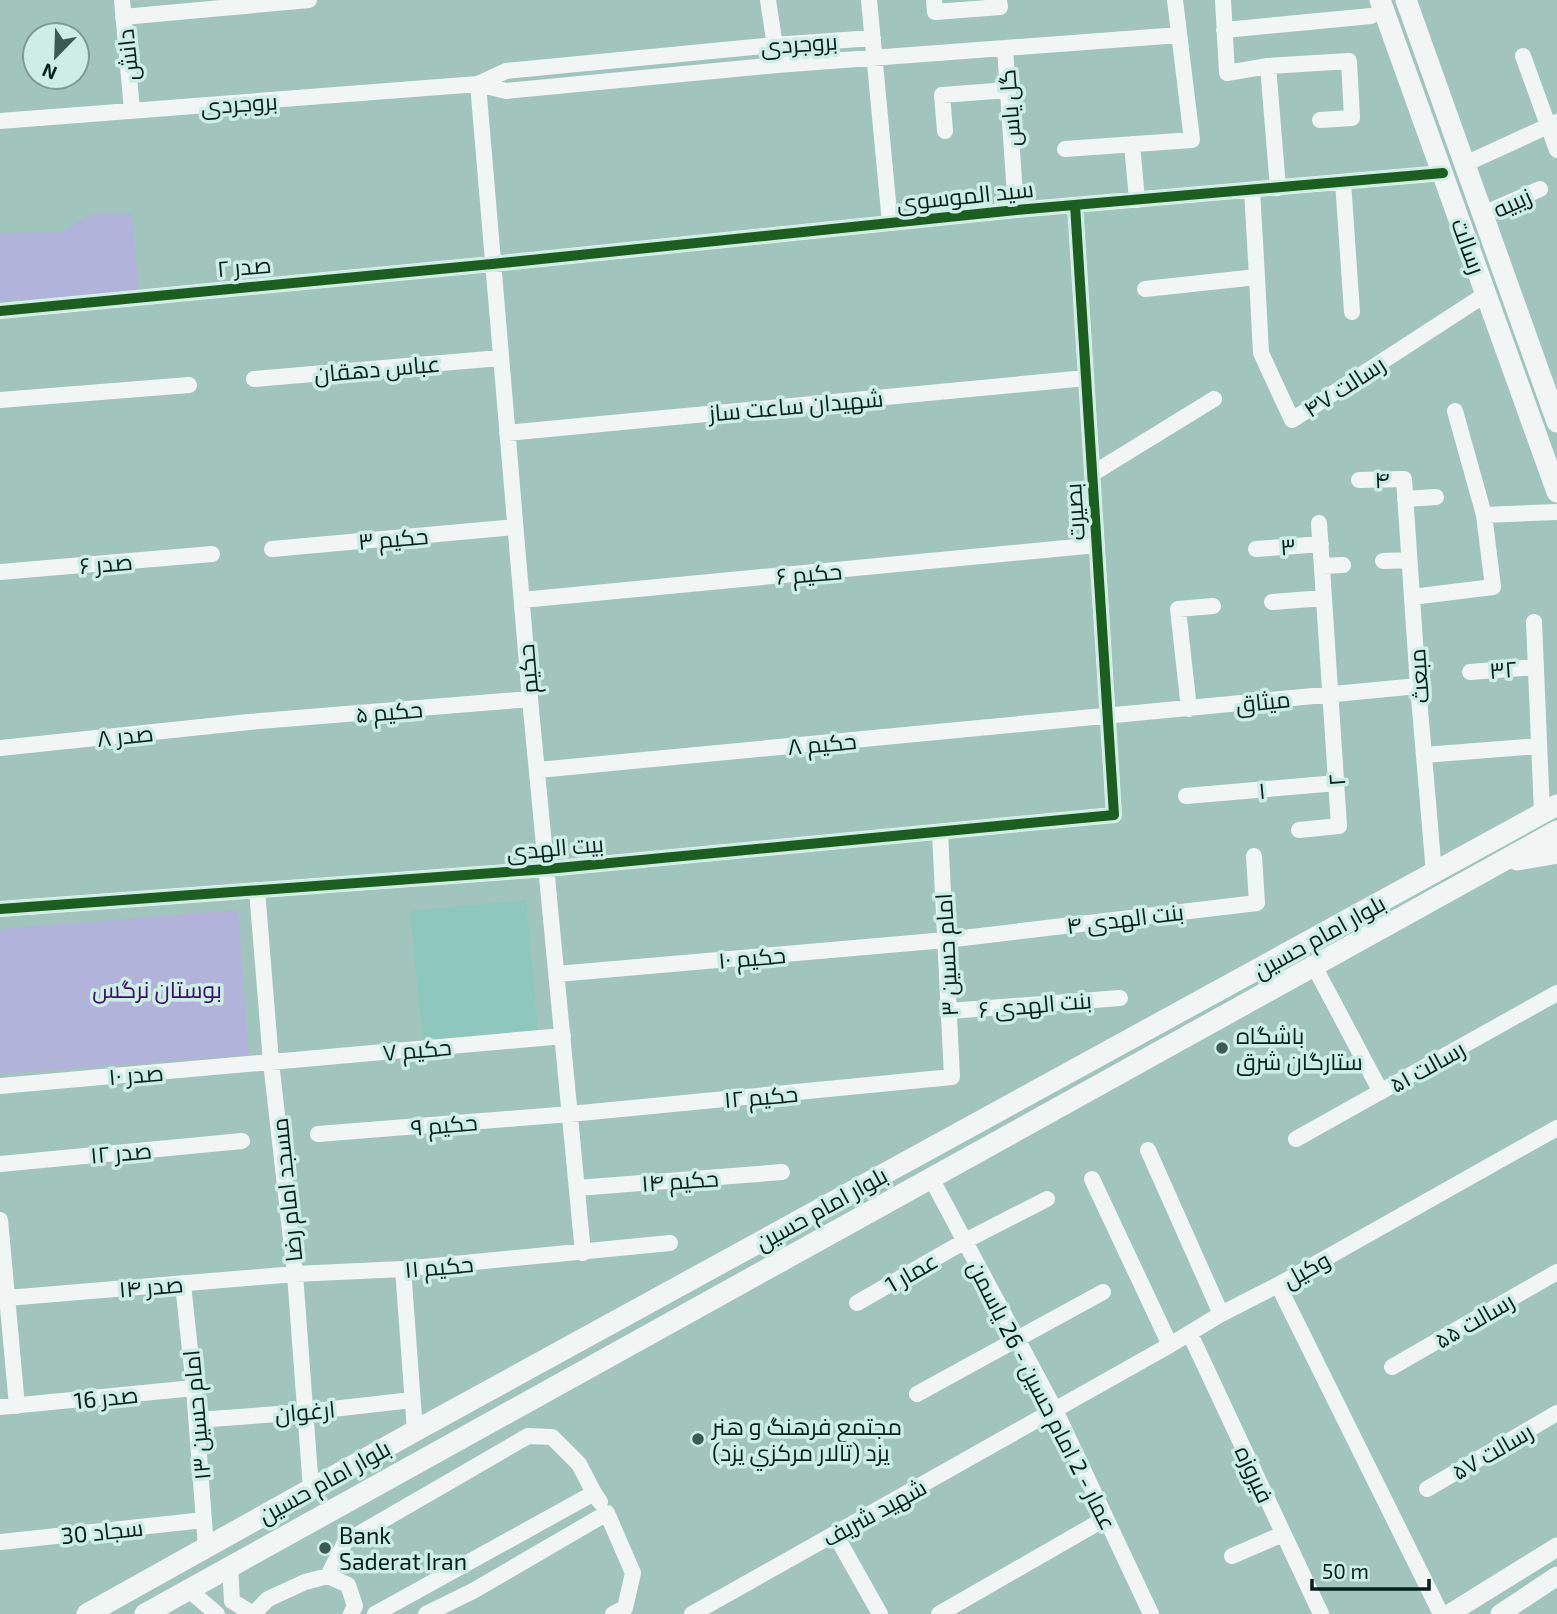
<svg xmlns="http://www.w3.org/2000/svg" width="1557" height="1614" viewBox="0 0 1557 1614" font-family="'Exo 2',Cairo,sans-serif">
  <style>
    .built { fill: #8ec7bb }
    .green { fill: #b2b3da }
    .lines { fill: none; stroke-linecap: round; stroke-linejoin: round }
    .minor { stroke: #f1f6f5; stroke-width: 16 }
    .tertiary { stroke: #f1f6f5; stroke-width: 19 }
    .secondary { stroke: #f1f6f5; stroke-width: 21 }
    .cycleway-casing { stroke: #cdede5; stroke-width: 15 }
    .cycleway { stroke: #1b5e20; stroke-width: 10 }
    .poi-dot { fill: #3c5954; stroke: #cdede5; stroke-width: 2.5 }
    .labels { text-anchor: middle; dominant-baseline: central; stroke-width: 7; stroke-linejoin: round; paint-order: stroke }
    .street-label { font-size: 23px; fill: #05201b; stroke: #cdede5 }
    .park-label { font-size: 23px; fill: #3b0e69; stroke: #cdede5 }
    .poi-label { font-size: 23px; fill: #05201b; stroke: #cdede5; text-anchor: start }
  </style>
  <rect width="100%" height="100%" fill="#a1c4bd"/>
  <path class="built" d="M 526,900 L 538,1032 L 423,1042 L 410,911 Z"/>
  <path class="green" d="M 93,213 L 132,214 L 139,292 L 0,301 L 0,233 L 60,232 Z
    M 238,910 L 249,1055 L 0,1074 L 0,929 Z"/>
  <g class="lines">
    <path class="minor" d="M 122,0 L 132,110
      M 768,0 L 776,53
      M 869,0 L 890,223
      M 934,0 L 935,12 L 1000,7 L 999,0
      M 1223,0 L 1227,73 L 1268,66 L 1278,188
      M 123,17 L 309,0
      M 1224,30 L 1371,16
      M 1005,48 L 1016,210
      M 1523,56 L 1557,150
      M 1268,66 L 1349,61 L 1352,118 L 1320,120
      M 478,84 L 530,699 L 583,1253
      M 478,84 L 506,71 L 774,45 L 873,38
      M 0,121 L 478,84 L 506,91 L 777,65 L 1179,35
      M 945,131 L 942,95 L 1008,90
      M 1132,144 L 1137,200
      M 1065,149 L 1192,140 L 1175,0
      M 1465,164 L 1557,122
      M 1343,182 L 1352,312
      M 1483,214 L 1540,189
      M 1257,277 L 1261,353 L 1292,420 L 1486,294
      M 1145,289 L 1257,277 L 1252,190
      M 0,311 L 492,264 L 1016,210 L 1443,173
      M 254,379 L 500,358
      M 0,400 L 189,385
      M 507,433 L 1086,378
      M 1092,474 L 1214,399
      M 1359,480 L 1404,479 L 1418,686 L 1434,873
      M 1405,499 L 1436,497
      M 1484,515 L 1557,512
      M 272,549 L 515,527
      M 1256,549 L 1321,544
      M 1383,561 L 1409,560
      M 1322,566 L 1343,565
      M 0,572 L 212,554
      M 1412,597 L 1493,587 L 1484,515 L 1455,411
      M 522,600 L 1097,545
      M 1272,602 L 1324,598
      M 1534,622 L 1542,813
      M 1470,672 L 1536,667
      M 1189,709 L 1178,609 L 1213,606
      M 0,748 L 249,722 L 530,699
      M 1424,755 L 1539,746
      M 538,770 L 1418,686
      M 1186,796 L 1337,783
      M 1299,830 L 1339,826 L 1319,523
      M 257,890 L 271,1062 L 295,1274 L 311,1489
      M 0,909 L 547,869 L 1114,815 L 1075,205
      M 1314,966 L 1381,1092
      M 557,974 L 946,940 L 1257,903 L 1254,856
      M 949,1011 L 1120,998
      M 0,1086 L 563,1036
      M 318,1134 L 570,1114 L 952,1077 L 940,832
      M 1296,1139 L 1557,993
      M 1148,1150 L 1221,1314
      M 0,1164 L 242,1141
      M 931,1178 L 1055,1410 L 1151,1614
      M 1092,1179 L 1170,1345
      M 577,1188 L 782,1172
      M 0,1220 L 17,1406
      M 403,1269 L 415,1431
      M 183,1284 L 194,1388 L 206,1548
      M 1278,1285 L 1441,1614
      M 7,1298 L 295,1274 L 403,1269 L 670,1243
      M 857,1303 L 965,1241 L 1047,1199
      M 1190,1334 L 1321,1614
      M 1392,1367 L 1557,1272
      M 917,1394 L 1103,1292
      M 0,1407 L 194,1388
      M 197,1420 L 306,1412 L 412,1400
      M 1427,1489 L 1557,1413
      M 835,1534 L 880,1614
      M 0,1542 L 204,1520
      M 1232,1556 L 1283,1534
      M 230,1566 L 232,1601 L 253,1614
      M 328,1576 L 345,1542 L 528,1436 L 552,1437 L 579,1464 L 594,1493
      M 189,1590 L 217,1614
      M 253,1614 L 268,1599 L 305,1582 L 328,1576 L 348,1585 L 355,1606 L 351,1614
      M 375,1614 L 594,1493 L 600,1502
      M 426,1614 L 473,1591 L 607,1513 L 633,1573 L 625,1608 L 613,1614
      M 692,1614 L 1170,1345 L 1221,1314 L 1278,1285 L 1557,1128
      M 939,1614 L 1106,1518"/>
    <path class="tertiary" d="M 1449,1614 L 1557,1547
      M 1500,1614 L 1557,1576"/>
    <path class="secondary" d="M 1380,0 L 1557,492
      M 1406,0 L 1557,422
      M 1517,860 L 1557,853
      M 87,1614 L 415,1431 L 1557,805
      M 145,1614 L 1557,831"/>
    <defs>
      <path id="cycleway" d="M 0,311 L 492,264 L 1016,210 L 1443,173
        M 0,909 L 547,869 L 1114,815 L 1075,205"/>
    </defs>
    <use href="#cycleway" class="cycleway-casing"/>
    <use href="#cycleway" class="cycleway"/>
  </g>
  <g class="poi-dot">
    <circle cx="1222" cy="1048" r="7"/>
    <circle cx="698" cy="1439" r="7"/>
    <circle cx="325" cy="1548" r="7"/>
  </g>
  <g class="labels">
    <g class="street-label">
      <text transform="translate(799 43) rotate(-4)">بروجردی</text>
      <text transform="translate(127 55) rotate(-96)">دانش</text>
      <text transform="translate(239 103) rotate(-4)">بروجردی</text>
      <text transform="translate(1009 108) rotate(-94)">گل یاس</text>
      <text transform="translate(965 195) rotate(-6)">سید الموسوی</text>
      <text transform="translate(1512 202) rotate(-24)">زیبیه</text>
      <text transform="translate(1469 246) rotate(70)">رسالت</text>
      <text transform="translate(244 266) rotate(-5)">صدر ۲</text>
      <text transform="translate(377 368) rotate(-5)">عباس دهقان</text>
      <text transform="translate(1344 386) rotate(-33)">رسالت ۴۷</text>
      <text transform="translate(796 405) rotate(-5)">شهیدان ساعت ساز</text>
      <text transform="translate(1382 479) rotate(-2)">۴</text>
      <text transform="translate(1074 512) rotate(-94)">بصیرت</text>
      <text transform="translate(393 538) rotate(-5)">حکیم ۳</text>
      <text transform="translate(1288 546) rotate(-4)">۳</text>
      <text transform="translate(106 563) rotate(-5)">صدر ۶</text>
      <text transform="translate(809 573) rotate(-5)">حکیم ۶</text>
      <text transform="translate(527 669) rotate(-95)">حکیم</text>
      <text transform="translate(1503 669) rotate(-4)">۳۲</text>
      <text transform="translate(1418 676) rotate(-94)">مبعث</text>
      <text transform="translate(1263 701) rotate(-6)">میثاق</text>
      <text transform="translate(389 711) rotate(-5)">حکیم ۵</text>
      <text transform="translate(125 735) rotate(-6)">صدر ۸</text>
      <text transform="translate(822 743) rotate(-5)">حکیم ۸</text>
      <text transform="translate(1336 780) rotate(-94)">۲</text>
      <text transform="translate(1262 790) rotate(-5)">۱</text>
      <text transform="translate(555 847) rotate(-5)">بیت الهدی</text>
      <text transform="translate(1125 918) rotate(-7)">بنت الهدی ۴</text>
      <text transform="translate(1319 936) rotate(-29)">بلوار امام حسین</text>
      <text transform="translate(946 955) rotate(-93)">امام حسین ۳</text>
      <text transform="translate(752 957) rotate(-5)">حکیم ۱۰</text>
      <text transform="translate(1035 1004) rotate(-5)">بنت الهدی ۶</text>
      <text transform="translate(417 1049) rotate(-5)">حکیم ۷</text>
      <text transform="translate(1427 1066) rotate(-29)">رسالت ۵۱</text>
      <text transform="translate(136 1074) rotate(-5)">صدر ۱۰</text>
      <text transform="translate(761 1096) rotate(-5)">حکیم ۱۲</text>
      <text transform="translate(444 1124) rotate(-5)">حکیم ۹</text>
      <text transform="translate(121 1152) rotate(-5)">صدر ۱۲</text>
      <text transform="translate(680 1180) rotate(-4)">حکیم ۱۴</text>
      <text transform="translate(286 1190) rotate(-96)">مسجد امام رضا</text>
      <text transform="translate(821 1208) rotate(-29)">بلوار امام حسین</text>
      <text transform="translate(439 1266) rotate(-5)">حکیم ۱۱</text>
      <text transform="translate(1306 1269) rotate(-29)">وکیل</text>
      <text transform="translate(911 1272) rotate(-30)">عمار 1</text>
      <text transform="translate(151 1286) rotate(-5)">صدر ۱۴</text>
      <text transform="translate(1474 1320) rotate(-30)">رسالت ۵۵</text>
      <text transform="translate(1043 1395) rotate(63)">عمار - 2 امام حسین - 26 یاسمن</text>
      <text transform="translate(106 1397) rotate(-6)">صدر 16</text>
      <text transform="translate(305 1411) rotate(-5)">ارغوان</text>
      <text transform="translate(196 1415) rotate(-95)">امام حسین ۱۳</text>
      <text transform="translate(1492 1451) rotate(-30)">رسالت ۵۷</text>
      <text transform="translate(1255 1474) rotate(65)">فیروزه</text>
      <text transform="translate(324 1481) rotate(-29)">بلوار امام حسین</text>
      <text transform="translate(874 1512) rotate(-29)">شهید شریف</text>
      <text transform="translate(102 1531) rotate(-6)">سجاد 30</text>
    </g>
    <g class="park-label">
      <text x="157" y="989">بوستان نرگس</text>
    </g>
    <g class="poi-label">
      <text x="1236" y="1035">باشگاه<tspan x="1236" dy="26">ستارگان شرق</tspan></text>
      <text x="712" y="1426">مجتمع فرهنگ و هنر<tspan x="712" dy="26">یزد (تالار مركزي یزد)</tspan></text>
      <text x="339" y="1535">Bank<tspan x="339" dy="26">Saderat Iran</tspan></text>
    </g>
  </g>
  <g transform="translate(56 56) rotate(203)"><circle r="33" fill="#cdede5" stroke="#7d9b94" stroke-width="2"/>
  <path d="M0-5L12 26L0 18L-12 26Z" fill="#3c5954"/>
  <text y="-10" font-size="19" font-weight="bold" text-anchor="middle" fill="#05201b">N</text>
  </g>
  <path d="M1312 1579v10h117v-10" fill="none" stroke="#05201b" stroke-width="3.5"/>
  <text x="1322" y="1579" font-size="21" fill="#05201b" stroke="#cdede5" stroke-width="5" paint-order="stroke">50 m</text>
</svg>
